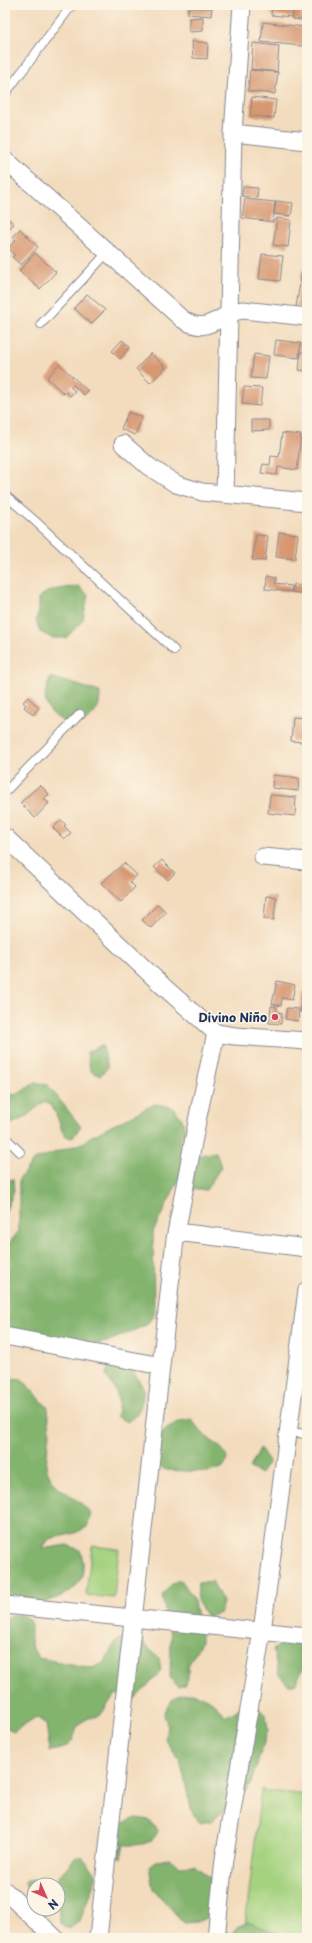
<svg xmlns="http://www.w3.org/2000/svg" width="312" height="1943" viewBox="0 0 312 1943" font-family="'Playpen Sans',sans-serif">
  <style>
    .green { fill: #a4d27f; stroke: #60806e }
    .forest { fill: #83b46e; stroke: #4f7266 }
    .building { fill: #d79771 }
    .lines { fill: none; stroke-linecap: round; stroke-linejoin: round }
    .lane-casing { stroke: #87868e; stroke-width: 10 }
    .street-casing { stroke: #87868e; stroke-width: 19 }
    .lane { stroke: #fff; stroke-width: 8 }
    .street { stroke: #fff; stroke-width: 17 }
    .poi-dot { fill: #d1495b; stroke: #fcf5e5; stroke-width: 1.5 }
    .labels { text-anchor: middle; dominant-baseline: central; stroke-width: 3.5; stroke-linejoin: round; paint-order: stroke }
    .poi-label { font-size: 12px; font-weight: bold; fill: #1b2f5e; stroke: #fcf5e5; text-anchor: end }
  </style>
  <rect width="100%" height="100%" fill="#fcf5e5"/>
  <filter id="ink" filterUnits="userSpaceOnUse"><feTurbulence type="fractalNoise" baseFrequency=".025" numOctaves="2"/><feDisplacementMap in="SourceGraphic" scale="8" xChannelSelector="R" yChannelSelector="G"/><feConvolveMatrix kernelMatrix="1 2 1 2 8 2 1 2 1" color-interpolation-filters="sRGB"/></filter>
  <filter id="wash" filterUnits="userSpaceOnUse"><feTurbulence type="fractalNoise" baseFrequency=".012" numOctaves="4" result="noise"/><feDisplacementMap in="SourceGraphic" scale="16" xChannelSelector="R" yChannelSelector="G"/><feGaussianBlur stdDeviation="0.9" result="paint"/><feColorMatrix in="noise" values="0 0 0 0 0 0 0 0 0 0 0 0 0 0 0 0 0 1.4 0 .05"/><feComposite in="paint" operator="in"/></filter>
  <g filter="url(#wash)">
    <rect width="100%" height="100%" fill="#f3dcbd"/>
    <path class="green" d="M 92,1546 L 119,1549 L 114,1598 L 86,1595 Z
      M 261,1790 L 307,1795 L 307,1938 L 268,1938 L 244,1935 Z"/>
    <path class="forest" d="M 78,586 L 88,595 L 83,620 L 66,638 L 52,638 L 40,632 L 36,620 L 39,611 L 39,597 L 51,590 Z
      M 51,677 L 100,692 C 100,709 96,713 83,723 L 78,720 L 66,723 C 43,710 41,700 51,677 Z
      M 102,1045 L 108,1067 L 100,1076 L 90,1070 L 87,1052 Z
      M 36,1082 L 48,1085 L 81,1127 L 72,1138 L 65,1136 C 57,1124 59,1109 45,1101 L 24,1118 L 5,1127 L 5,1089 L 12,1095 L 18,1094 Z
      M 155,1104 L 172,1107 L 181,1117 L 185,1130 L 179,1142 L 183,1171 L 153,1232 L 154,1315 L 146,1325 L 107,1342 L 79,1347 L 5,1327 L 5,1248 L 19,1231 L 19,1179 L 34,1160 L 85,1142 L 88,1138 Z
      M 216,1152 L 221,1167 L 206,1190 L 189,1188 L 199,1155 Z
      M 13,1179 L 14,1191 L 5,1213 L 5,1181 Z
      M 109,1363 L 131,1367 L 144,1389 C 142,1403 141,1414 127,1422 L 116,1416 C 122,1397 116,1391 106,1376 Z
      M 10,1378 L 22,1379 L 48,1408 L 50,1435 L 48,1441 L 46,1468 L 52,1480 L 61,1489 L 82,1504 L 91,1514 L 87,1527 L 75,1533 L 49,1539 L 42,1549 L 67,1545 L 80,1550 C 89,1576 79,1590 54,1599 C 49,1600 44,1603 39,1604 C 28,1604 16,1602 5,1601 L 5,1380 Z
      M 191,1419 C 196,1425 202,1434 208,1438 C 218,1446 227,1449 227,1462 L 222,1468 L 209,1472 L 166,1470 L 154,1463 L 150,1441 C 162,1431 175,1420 191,1419 Z
      M 260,1448 L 269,1461 L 261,1474 L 250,1468 Z
      M 181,1580 L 193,1597 L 201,1635 L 201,1642 L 188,1666 L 188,1679 L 185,1685 L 178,1687 L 170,1677 L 171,1636 L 162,1596 C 168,1588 171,1582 181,1580 Z
      M 212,1581 L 223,1602 L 220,1613 L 207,1617 L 197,1600 L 198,1583 Z
      M 20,1614 L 31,1620 L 31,1646 L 39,1658 L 92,1668 L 104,1663 L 116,1641 L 128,1636 L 140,1640 L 159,1658 L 161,1671 L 134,1700 L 115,1694 L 100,1716 C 96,1717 91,1717 87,1719 C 67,1728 84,1747 50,1751 L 46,1724 L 36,1717 L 13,1732 L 5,1726 L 5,1618 Z
      M 307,1634 L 307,1660 L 295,1685 L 288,1685 L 279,1675 L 273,1649 L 283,1641 Z
      M 192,1693 C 207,1697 215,1702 224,1715 L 231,1714 L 245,1704 L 258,1707 L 266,1716 L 268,1730 L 251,1783 L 242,1795 L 212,1821 L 199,1823 L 192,1812 L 180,1760 L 165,1739 L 168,1727 L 164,1715 C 170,1699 174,1695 192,1693 Z
      M 137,1818 L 149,1820 L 158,1831 C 152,1846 138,1845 124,1845 L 121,1858 L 111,1853 L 111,1827 Z
      M 76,1857 L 83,1858 L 97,1874 L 80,1921 L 69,1929 C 66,1927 61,1925 60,1921 C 58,1916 58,1891 58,1885 L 56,1885 L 59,1876 Z
      M 169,1859 L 180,1866 L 194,1865 L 216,1882 L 215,1914 L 197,1922 L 184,1923 L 153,1889 L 149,1866 L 155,1861 Z
      M 35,1879 L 41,1885 L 34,1885 L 34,1909 L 44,1909 L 45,1915 L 41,1923 L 35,1919 L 25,1882 Z
      M 248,1922 L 290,1938 L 232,1938 L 230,1935 L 237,1927 Z"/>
    <g id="blocks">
      <path class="building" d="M 272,5 L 293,5 L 292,17 L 271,15 Z
        M 294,5 L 303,6 L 301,20 L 292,19 Z
        M 188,8 L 212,8 L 211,16 L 188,14 Z
        M 203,17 L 203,31 L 189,32 L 189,18 Z
        M 263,22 L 305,27 L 303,46 L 261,42 Z
        M 192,41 L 208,43 L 207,59 L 193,58 Z
        M 253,43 L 279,46 L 277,72 L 251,69 Z
        M 250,70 L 278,72 L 275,94 L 248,91 Z
        M 252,97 L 276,100 L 274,118 L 250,116 Z
        M 243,187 L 258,188 L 257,198 L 242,196 Z
        M 245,199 L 275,202 L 273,222 L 242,218 Z
        M 276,201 L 293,203 L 291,216 L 274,214 Z
        M 5,216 L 14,224 L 5,233 Z
        M 277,218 L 291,220 L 288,247 L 273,245 Z
        M 20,229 L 38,247 L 21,265 L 12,257 L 15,255 L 8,248 L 16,240 L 13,237 Z
        M 35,253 L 56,272 L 40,289 L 19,271 Z
        M 262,254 L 283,256 L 280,281 L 259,279 Z
        M 302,271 L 307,272 L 307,309 L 296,307 Z
        M 87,294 L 105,310 L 91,324 L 74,308 Z
        M 122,340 L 130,347 L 120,359 L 112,351 Z
        M 276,340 L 301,343 L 299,358 L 274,355 Z
        M 301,352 L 307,353 L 307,371 L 299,370 Z
        M 151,353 L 166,368 L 150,383 L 136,369 Z
        M 254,354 L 269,356 L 266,379 L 251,378 Z
        M 59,364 L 88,391 L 84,395 L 73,385 L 70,387 L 75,391 L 70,396 L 66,392 L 64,394 L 47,378 Z
        M 244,387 L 262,388 L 260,406 L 242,404 Z
        M 128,412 L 142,417 L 135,435 L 121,429 Z
        M 251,420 L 269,420 L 269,430 L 251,431 Z
        M 282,433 L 301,435 L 297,470 L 278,467 L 277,475 L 261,473 L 263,464 L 270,465 L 271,456 L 279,457 Z
        M 279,532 L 298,534 L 295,559 L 276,557 Z
        M 256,535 L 268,536 L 265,561 L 252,560 Z
        M 266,576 L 274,578 L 274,584 L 291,586 L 291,592 L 265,589 Z
        M 293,584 L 307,585 L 307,594 L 291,592 Z
        M 28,697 L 39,708 L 33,715 L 24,707 L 26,705 L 23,702 Z
        M 293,717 L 305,718 L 304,731 L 307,731 L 307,740 L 303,740 L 303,742 L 291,741 Z
        M 273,775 L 299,778 L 298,791 L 272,788 Z
        M 40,785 L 49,794 L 44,799 L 49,803 L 35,818 L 20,803 Z
        M 270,795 L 296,797 L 295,816 L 268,813 Z
        M 61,820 L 66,825 L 64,826 L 71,833 L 64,839 L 53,828 Z
        M 162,860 L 175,873 L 168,880 L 154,867 Z
        M 124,863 L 137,875 L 130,882 L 135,887 L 121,902 L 101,883 Z
        M 266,896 L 276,897 L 274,920 L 264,919 Z
        M 158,904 L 166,912 L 151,928 L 142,920 Z
        M 277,981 L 295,985 L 292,1000 L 282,998 L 281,1006 L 272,1004 Z
        M 302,992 L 307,993 L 307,1013 L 300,1012 Z
        M 271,1006 L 277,1007 L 277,1012 L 282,1013 L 281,1024 L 269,1023 Z
        M 287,1008 L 299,1009 L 298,1021 L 285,1019 Z"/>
    </g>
  </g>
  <g filter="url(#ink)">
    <use href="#blocks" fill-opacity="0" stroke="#87868e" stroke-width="1"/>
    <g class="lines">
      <defs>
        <path id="lane" d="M 5,94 L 72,5
          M 41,324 L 108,252
          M 5,495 L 34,520 L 174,650
          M 5,792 L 80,714
          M 5,1137 L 20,1152
          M 288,1432 L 307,1434"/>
        <path id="street" d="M 233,133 L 307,141
          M 5,160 L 182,319 C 209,337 218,313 243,310 L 307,317
          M 123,444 L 148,466 L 176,484 L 202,492 L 307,502
          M 225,494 L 233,133 L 242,5
          M 5,837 L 164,987 L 216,1033 L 235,1036 L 307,1041
          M 263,857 L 307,861
          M 177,1232 L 307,1248
          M 5,1336 L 161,1366
          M 5,1605 L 307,1636
          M 5,1891 L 55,1938
          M 98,1938 L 175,1239 L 198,1116 L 216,1033
          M 216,1938 L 224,1859 L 262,1631 L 307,1290"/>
      </defs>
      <use href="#lane" class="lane-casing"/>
      <use href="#street" class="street-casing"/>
      <use href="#lane" class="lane"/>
      <use href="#street" class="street"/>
    </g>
  </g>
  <circle class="poi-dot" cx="275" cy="1017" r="4"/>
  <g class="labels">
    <g class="poi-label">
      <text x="267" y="1017">Divino Niño</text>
    </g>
  </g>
  <rect width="312" height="1943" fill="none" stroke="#fcf5e5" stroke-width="20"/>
  <g transform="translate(46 1897) rotate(135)"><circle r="19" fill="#fcf5e5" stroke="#a2a6af"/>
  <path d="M0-3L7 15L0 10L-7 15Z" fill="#d1495b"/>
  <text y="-6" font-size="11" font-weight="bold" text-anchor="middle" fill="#1b2f5e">N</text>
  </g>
</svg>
